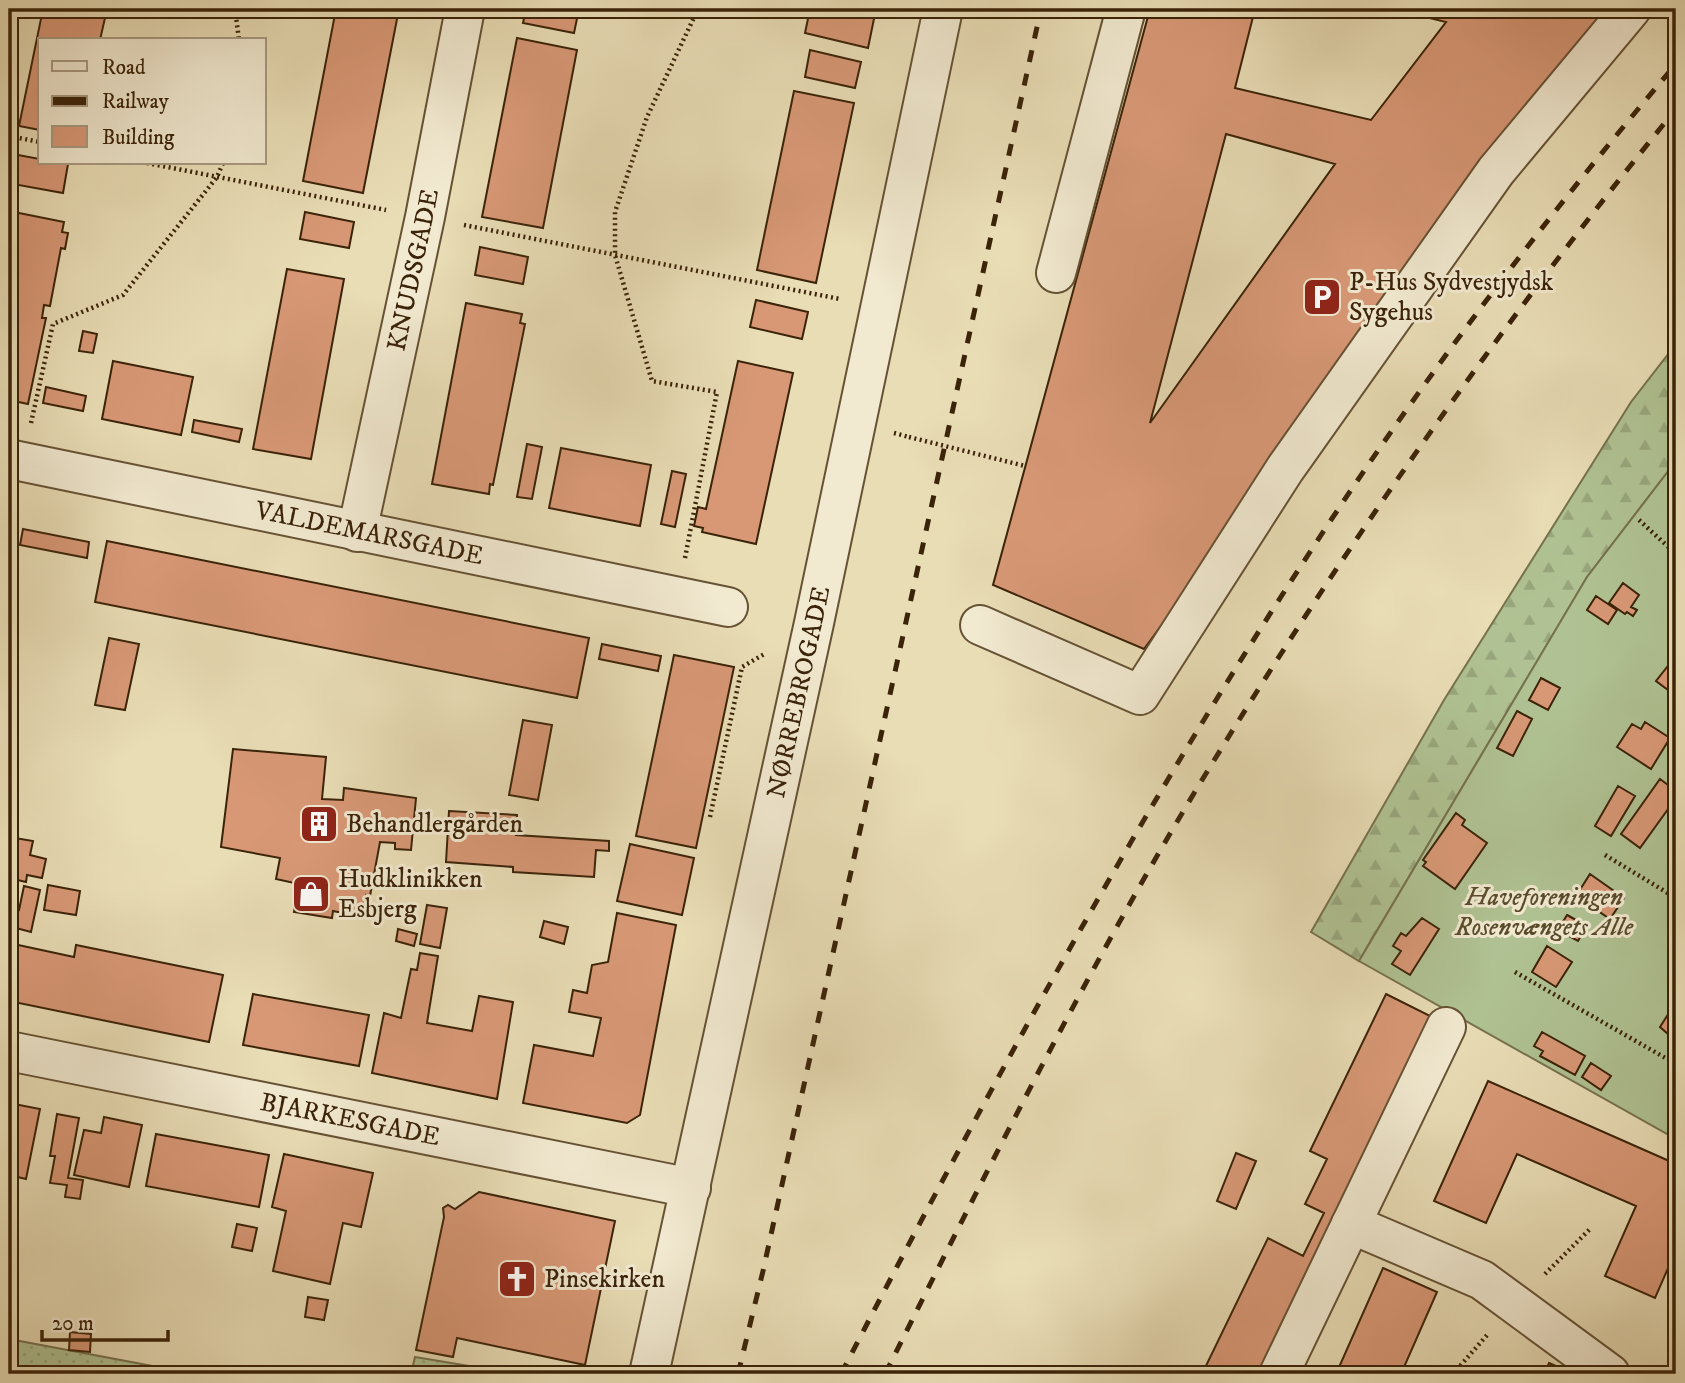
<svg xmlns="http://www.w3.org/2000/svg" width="1685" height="1383" viewBox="0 0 1685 1383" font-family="'IM FELL DW Pica',serif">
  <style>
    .grass { fill: url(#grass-dots); stroke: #76724e; stroke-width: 2 }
    .forest { fill: url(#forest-firs); stroke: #76724e; stroke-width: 2 }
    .garden { fill: #b0c293; stroke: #76724e; stroke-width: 2 }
    .building { fill: #d89876; stroke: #3b2309; stroke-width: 2; fill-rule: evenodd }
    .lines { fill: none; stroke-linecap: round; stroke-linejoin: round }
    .minor-casing { stroke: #665234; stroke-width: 42 }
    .path { stroke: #3b2309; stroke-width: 4.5; stroke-dasharray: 2 3.5; stroke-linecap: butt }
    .minor { stroke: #f1e9d0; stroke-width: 38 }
    .rail { stroke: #3b2309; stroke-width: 5; stroke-dasharray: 12 12; stroke-linecap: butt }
    .path-bridge { stroke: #3b2309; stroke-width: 4.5; stroke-dasharray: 2 3.5; stroke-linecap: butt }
    .labels { text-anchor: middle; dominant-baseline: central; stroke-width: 6; stroke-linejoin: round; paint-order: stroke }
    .street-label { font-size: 26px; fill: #3b2309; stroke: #f1e9d0 }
    .poi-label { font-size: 26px; fill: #3b2309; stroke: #f1e9d0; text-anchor: start }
    .park-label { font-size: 26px; font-style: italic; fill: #584b2c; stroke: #f1e9d0 }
  </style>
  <defs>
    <pattern id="grass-dots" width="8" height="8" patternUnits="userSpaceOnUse" patternTransform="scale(1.75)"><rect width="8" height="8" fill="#b0c293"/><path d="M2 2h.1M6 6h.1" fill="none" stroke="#98a67d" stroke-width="1.8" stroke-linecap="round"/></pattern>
    <pattern id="forest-firs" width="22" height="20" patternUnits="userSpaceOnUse" patternTransform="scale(1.75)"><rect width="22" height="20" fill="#b0c293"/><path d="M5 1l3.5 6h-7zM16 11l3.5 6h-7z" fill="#98a67d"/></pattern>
  </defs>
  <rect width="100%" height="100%" fill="#e9ddb6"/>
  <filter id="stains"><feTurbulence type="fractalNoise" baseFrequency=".00286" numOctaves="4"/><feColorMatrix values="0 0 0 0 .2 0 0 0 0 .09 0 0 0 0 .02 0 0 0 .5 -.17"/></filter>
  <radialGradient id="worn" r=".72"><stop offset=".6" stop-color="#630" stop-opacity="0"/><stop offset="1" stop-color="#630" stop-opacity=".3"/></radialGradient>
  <path class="grass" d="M 9,1339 L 195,1374 L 9,1374 Z
    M 415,1357 L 518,1374 L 411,1374 Z"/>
  <path class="forest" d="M 1676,344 L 1676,461 L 1587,577 L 1359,961 L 1311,932 L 1444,700 L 1631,402 Z"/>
  <path class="garden" d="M 1676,461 L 1676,1139 L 1359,961 L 1587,577 Z"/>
  <path class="building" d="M 43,9 L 107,9 L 100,40 L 40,40 L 40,130 L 19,126 Z
    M 336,9 L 373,9 L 398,14 L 363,193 L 303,181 Z
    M 526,9 L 579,9 L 574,33 L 523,23 Z
    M 810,9 L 876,9 L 868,48 L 805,33 Z
    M 1150,9 L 1255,9 L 1235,88 L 1371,120 L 1446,22 L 1393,9 L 1628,9 L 1496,171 L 1144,649 L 993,585 ZM 1226,134 L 1335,164 L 1150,423 Z
    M 517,38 L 577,50 L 543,228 L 482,217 Z
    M 810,50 L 861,62 L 855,88 L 805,77 Z
    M 794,91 L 854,103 L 816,283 L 757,270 Z
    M 18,155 L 40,159 L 40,163 L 68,164 L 63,193 L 13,184 Z
    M 9,211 L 64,222 L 62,232 L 68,233 L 65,249 L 61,248 L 50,306 L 44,305 L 42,318 L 46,318 L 28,404 L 9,400 Z
    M 305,212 L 354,222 L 349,248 L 300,239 Z
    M 480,247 L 528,257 L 523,284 L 475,275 Z
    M 287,269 L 344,279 L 311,459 L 253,449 Z
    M 756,300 L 808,312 L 802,339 L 750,327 Z
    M 466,303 L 522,314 L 520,323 L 525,324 L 493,485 L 490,484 L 489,494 L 432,484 Z
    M 83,331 L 97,334 L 93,353 L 79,351 Z
    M 113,361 L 193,377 L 181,435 L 102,419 Z
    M 738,361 L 793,373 L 756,544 L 702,532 L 703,528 L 694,526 L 698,507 L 706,509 Z
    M 46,387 L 86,396 L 83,411 L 43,403 Z
    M 194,420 L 242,429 L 239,442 L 192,432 Z
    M 527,444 L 542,447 L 532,499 L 517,497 Z
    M 561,448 L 651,465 L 640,526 L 549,508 Z
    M 672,471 L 686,474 L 675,527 L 661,524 Z
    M 23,529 L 89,542 L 87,558 L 20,545 Z
    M 107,541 L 589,638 L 577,698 L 95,602 Z
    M 1623,583 L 1639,595 L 1631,607 L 1637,610 L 1633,616 L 1627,612 L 1625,614 L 1609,603 Z
    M 1596,596 L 1617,610 L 1608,624 L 1587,610 Z
    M 109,638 L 139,644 L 125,710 L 95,705 Z
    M 602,644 L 661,656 L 658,671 L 599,659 Z
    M 674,655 L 734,667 L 696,848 L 636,836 Z
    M 1675,657 L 1676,658 L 1676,696 L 1656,681 Z
    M 1541,678 L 1560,688 L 1548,710 L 1529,700 Z
    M 1517,711 L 1532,719 L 1513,756 L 1497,748 Z
    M 523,720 L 552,725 L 538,800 L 509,795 Z
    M 1645,722 L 1670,738 L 1651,769 L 1617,747 L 1632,724 L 1641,729 Z
    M 233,749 L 326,757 L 322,799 L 343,800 L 344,788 L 416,798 L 411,850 L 395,849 L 395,843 L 380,842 L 370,896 L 366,895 L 362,917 L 333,911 L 332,918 L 294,912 L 299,884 L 276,879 L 280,858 L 221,847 Z
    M 1660,779 L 1676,791 L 1676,798 L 1640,848 L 1621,834 Z
    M 1618,786 L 1635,796 L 1611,836 L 1595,826 Z
    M 449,811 L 517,815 L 516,835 L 609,841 L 609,851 L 596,850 L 594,877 L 513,872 L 513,867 L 446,862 Z
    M 1456,813 L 1465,820 L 1462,825 L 1487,843 L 1455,889 L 1423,866 L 1426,862 L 1423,860 Z
    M 9,837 L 33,841 L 30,855 L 46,859 L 42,878 L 27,875 L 26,882 L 9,878 Z
    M 630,844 L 694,858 L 682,915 L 617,901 Z
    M 1590,874 L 1624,898 L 1610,919 L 1576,896 Z
    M 48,885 L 80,891 L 76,915 L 44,910 Z
    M 24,886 L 40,890 L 31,932 L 16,928 L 15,936 L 9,935 L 9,908 L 19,910 Z
    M 427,905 L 447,908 L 440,948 L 420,944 Z
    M 617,913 L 676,925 L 640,1115 L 627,1123 L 523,1103 L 534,1045 L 593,1056 L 601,1018 L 569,1012 L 573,990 L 587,993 L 592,965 L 608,962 Z
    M 1567,915 L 1587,926 L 1578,941 L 1558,930 Z
    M 1422,918 L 1439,929 L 1410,975 L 1392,964 L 1401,951 L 1393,946 L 1401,933 L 1406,936 Z
    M 544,921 L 568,927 L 564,944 L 540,937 Z
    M 398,929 L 417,934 L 414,946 L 396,941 Z
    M 9,943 L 74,957 L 76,945 L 223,975 L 209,1042 L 9,1001 Z
    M 1547,946 L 1572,962 L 1556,987 L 1532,972 Z
    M 420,953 L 438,956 L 427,1023 L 472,1031 L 479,996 L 513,1002 L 497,1099 L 372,1073 L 384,1013 L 401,1018 L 411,969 L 417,970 Z
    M 253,994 L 369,1015 L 359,1066 L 243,1045 Z
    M 1386,994 L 1438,1020 L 1266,1374 L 1202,1374 L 1268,1238 L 1303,1256 L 1324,1213 L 1305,1204 L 1327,1159 L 1310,1151 Z
    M 1676,1002 L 1676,1041 L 1660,1027 Z
    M 1542,1032 L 1585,1056 L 1575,1075 L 1540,1056 L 1543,1051 L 1534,1046 Z
    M 1591,1063 L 1611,1076 L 1601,1090 L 1582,1077 Z
    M 1488,1081 L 1676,1164 L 1676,1250 L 1655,1298 L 1605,1276 L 1636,1206 L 1517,1154 L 1486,1223 L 1434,1201 Z
    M 9,1103 L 40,1109 L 26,1179 L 9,1175 Z
    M 57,1114 L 79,1118 L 68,1178 L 83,1180 L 80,1199 L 65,1197 L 67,1185 L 50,1183 L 55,1156 L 50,1156 Z
    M 104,1117 L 142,1125 L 129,1187 L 74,1175 L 84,1130 L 101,1133 Z
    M 156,1134 L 269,1155 L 259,1207 L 146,1186 Z
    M 1236,1153 L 1256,1161 L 1236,1209 L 1217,1201 Z
    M 284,1154 L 373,1173 L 361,1227 L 343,1223 L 330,1284 L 273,1271 L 286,1211 L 272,1207 Z
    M 479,1192 L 615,1221 L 585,1365 L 457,1338 L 453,1357 L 416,1350 L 444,1217 L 443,1208 L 448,1205 L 455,1209 Z
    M 237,1224 L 257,1228 L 252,1251 L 232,1247 Z
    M 1383,1268 L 1437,1292 L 1401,1374 L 1336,1374 Z
    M 308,1297 L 328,1300 L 324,1320 L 305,1317 Z
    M 70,1332 L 91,1334 L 90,1352 L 69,1350 Z
    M 1549,1363 L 1574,1374 L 1544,1374 Z"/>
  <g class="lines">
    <defs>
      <g id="minor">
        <path d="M 1056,273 L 1126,9"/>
        <path id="s1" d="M 9,459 L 728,607"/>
        <path id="s2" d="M 357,532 L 425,217 L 465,9"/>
        <path d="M 980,625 L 1140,695 L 1285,469 L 1496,171 L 1631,9"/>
        <path id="s3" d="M 9,1051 L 691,1188"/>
        <path d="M 1351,1224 L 1482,1280 L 1610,1374"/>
        <path id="s4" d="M 649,1374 L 814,623 L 943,9"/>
        <path d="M 1279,1374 L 1446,1027"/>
      </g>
    </defs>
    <use href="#minor" class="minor-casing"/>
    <path class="path" d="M 235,9 L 239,40
      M 9,136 L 40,142
      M 147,163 L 386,210
      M 464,225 L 840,299
      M 31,423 L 53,324 L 123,295 L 217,177 L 223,163
      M 894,433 L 909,437
      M 1639,520 L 1676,554
      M 685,558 L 717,392 L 652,381 L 615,255 L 615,212 L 647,117 L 698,9
      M 710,817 L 742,667 L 766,653
      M 1605,855 L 1676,898
      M 1515,972 L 1676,1064
      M 1545,1274 L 1591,1228
      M 1453,1374 L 1488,1334"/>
    <use href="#minor" class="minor"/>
    <path class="rail" d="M 738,1374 L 763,1271 L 1041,9
      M 841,1374 C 986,1094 1137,816 1310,552 C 1421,381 1545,218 1676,64
      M 885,1374 C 984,1177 1082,979 1196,790 C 1340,552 1500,325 1676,109"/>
    <path class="path-bridge" d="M 909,437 L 1025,466"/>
  </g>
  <defs>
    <symbol id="parking-square" viewBox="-11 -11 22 22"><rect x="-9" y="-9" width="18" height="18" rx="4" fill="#8f2418" stroke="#f1e9d0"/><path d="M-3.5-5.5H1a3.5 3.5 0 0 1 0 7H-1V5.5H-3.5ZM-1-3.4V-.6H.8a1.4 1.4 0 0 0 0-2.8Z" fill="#fff"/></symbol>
    <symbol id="building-square" viewBox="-11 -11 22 22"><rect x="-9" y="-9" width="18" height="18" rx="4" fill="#8f2418" stroke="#f1e9d0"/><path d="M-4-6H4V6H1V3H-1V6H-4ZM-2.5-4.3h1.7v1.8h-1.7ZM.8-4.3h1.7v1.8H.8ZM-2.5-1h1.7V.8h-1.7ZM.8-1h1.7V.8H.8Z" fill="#fff"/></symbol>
    <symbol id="shop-square" viewBox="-11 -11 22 22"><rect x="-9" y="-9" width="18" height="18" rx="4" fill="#8f2418" stroke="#f1e9d0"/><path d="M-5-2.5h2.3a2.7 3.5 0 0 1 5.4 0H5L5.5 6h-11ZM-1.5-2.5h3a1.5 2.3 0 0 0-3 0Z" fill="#fff"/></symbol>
    <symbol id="church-square" viewBox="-11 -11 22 22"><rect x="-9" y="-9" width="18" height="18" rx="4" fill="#8f2418" stroke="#f1e9d0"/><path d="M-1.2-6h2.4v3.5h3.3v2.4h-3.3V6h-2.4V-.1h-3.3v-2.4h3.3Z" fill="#fff"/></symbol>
  </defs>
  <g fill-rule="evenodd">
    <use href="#parking-square" x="1300" y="275" width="44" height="44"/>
    <use href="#building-square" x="297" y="802" width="44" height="44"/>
    <use href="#shop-square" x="289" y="872" width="44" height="44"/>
    <use href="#church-square" x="495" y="1257" width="44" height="44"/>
  </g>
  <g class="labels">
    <g class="street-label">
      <text stroke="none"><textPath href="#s2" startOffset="268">KNUDSGADE</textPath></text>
      <text stroke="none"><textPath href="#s1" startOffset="368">VALDEMARSGADE</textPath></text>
      <text stroke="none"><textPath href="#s4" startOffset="698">NØRREBROGADE</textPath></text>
      <text stroke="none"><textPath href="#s3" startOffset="348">BJARKESGADE</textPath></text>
    </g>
    <g class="poi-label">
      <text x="1349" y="282">P-Hus Sydvestjydsk<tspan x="1349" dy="30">Sygehus</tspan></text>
      <text x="346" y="824">Behandlergården</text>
      <text x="338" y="879">Hudklinikken<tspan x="338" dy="30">Esbjerg</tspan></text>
      <text x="544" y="1279">Pinsekirken</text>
    </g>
    <g class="park-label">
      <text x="1544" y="897">Haveforeningen<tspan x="1544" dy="30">Rosenvængets Alle</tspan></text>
    </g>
  </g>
  <rect width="1685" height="1383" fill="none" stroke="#e9ddb6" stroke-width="35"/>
  <rect x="10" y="10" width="1664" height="1362" fill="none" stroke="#3b2309" stroke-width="3.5"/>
  <rect x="18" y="18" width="1650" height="1348" fill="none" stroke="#3b2309" stroke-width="2"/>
  <rect x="38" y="38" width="228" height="126" fill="#f1e9d0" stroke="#a89a80" stroke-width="2"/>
  <rect x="52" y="61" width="35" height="10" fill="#f1e9d0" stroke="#a89a80" stroke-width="2"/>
  <text x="102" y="74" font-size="21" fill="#3b2309">Road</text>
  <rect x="52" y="96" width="35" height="10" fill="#3b2309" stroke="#a89a80" stroke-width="2"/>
  <text x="102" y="108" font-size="21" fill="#3b2309">Railway</text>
  <rect x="52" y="126" width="35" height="21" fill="#d89876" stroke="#a89a80" stroke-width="2"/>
  <text x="102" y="144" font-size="21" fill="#3b2309">Building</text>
  <path d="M42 1330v10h126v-10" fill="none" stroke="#3b2309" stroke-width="3.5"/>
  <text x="52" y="1330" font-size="21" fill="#3b2309" stroke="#f1e9d0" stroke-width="5" paint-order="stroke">20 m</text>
  <rect width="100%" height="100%" filter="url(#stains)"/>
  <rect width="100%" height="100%" fill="url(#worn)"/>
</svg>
